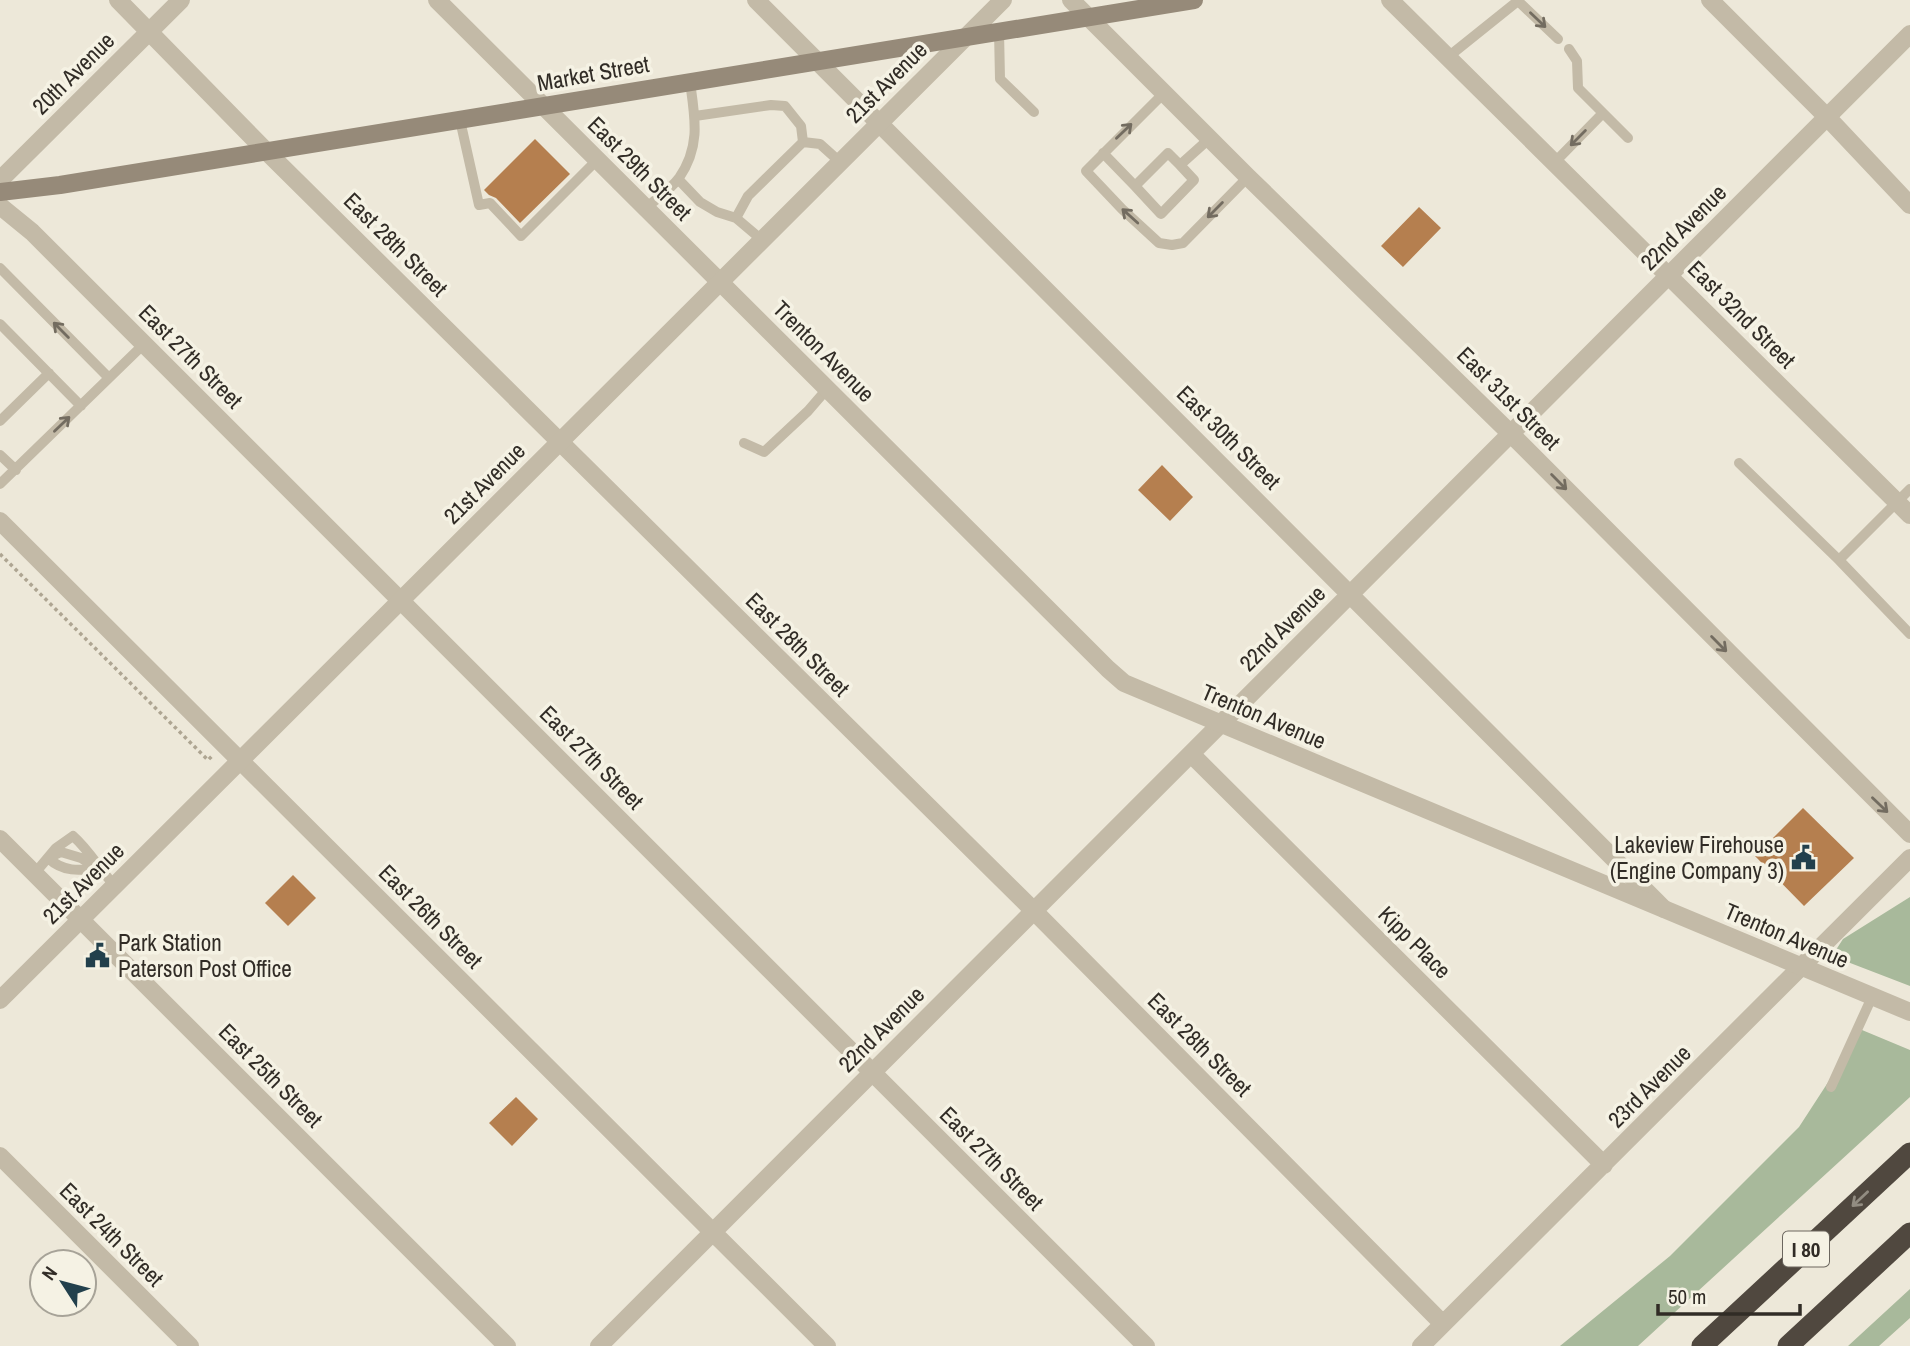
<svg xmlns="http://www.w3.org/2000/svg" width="1910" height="1346" viewBox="0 0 1910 1346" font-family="'Archivo Narrow',sans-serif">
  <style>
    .green { fill: #a8b99b }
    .building { fill: #b57f4f }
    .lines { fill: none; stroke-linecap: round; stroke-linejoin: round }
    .path { stroke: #aea592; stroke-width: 3.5; stroke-dasharray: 3.5 3.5; stroke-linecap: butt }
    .service { stroke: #c3baa7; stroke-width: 10 }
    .minor { stroke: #c3baa7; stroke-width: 18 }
    .tertiary { stroke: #c3baa7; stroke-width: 18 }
    .secondary { stroke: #968a79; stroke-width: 18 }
    .motorway { stroke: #50483f; stroke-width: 21 }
    .oneway { stroke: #736c60 }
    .oneway2 { stroke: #928c81 }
    .labels { text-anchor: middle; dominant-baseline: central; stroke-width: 7; stroke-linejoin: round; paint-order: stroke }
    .shield { fill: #f5f2e4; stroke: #6c675f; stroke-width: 2 }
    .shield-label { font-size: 21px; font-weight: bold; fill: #312c26 }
    .street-label { font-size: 23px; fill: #312c26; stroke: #f5f2e4 }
    .poi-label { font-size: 23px; fill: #312c26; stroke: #f5f2e4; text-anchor: end }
  </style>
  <rect width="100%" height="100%" fill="#ede8d9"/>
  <path class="green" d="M 1910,897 L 1910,986 L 1832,956 L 1843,939 Z
    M 1862,1030 L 1910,1050 L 1910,1097 L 1638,1346 L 1560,1346 L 1670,1256 L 1799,1127 Z
    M 1910,1289 L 1910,1318 L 1879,1346 L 1848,1346 Z"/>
  <path class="building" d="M 535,139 L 570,174 L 520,223 L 496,198 L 489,195 L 484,190 Z
    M 1419,207 L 1441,228 L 1403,267 L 1381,246 Z
    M 1162,465 L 1193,497 L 1170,521 L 1138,490 Z
    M 1803,808 L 1854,858 L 1804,906 L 1755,856 Z
    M 293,875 L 316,898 L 288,926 L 265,903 Z
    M 516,1097 L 538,1119 L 512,1146 L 489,1123 Z"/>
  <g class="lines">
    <path class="path" d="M 0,554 L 208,760 L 212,756"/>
    <path class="service" d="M 1518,1 L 1558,39
      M 999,31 L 1000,79 L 1034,112
      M 1569,49 L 1577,61 L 1578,88 L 1628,138
      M 1448,57 L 1519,0
      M 1164,93 L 1086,171 L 1122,209 L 1159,243 L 1172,245 L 1183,243 L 1248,177
      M 695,116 L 771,105 L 785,106 L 801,126 L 803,142
      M 460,120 L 479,205 L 490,203 L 521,236 L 597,160
      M 1103,153 L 1135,186
      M 1555,162 L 1602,114
      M 1180,165 L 1194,180 L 1161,214 L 1135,186 L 1168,153 L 1180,165 L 1209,139
      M 678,179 L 700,202 L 717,212 L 736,218 L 762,240
      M 646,208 C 656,199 671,189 679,178 C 701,146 695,118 690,82
      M 736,218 L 748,196 L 803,142 L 820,144 L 840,162
      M 0,268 L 109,378
      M 0,324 L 81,406
      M 0,421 L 49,373
      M 744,443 L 764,452 L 808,411 L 827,389
      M 0,455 L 16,470
      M 1739,463 L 1839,560 L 1910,489
      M 0,484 L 144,344
      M 1839,560 L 1910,634
      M 50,857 L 61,852 L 81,858 L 96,867
      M 48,858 C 63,872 79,871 98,868
      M 35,873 L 56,848 L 73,836 C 90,851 99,869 115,886
      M 1831,1087 L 1872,997"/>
    <path class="minor" d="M 118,0 L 266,151 L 1034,911 L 1443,1324
      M 437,0 L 720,282
      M 756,0 L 1664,909
      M 1071,0 L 1248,177 L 1511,434 L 1910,834
      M 1390,0 L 1910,515
      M 1710,0 L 1827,117 L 1910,205
      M 0,180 L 181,0
      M 0,206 L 32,232 L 1146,1346
      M 0,521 L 827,1346
      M 1191,754 L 1604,1165
      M 0,839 L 507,1346
      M 0,1156 L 190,1346
      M 599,1346 L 1910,34
      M 1421,1346 L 1910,858"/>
    <path class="tertiary" d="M 720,282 L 1108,669 L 1124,683 L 1910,1012
      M 0,1000 L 1003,0"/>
    <path class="secondary" d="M 0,192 L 60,185 L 1194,0"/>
    <path class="motorway" d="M 1702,1346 L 1910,1153
      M 1788,1346 L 1910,1233"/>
  </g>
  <defs><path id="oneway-shaft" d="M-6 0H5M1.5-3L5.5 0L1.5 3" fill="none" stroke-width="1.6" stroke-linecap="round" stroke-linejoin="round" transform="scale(1.75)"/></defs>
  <g class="oneway">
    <use href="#oneway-shaft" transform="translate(1538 20) rotate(44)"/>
    <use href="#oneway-shaft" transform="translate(1124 131) rotate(-44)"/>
    <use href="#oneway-shaft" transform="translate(1578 138) rotate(135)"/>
    <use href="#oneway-shaft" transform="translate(1215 210) rotate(135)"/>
    <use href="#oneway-shaft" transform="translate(1130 216) rotate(-138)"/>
    <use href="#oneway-shaft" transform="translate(61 330) rotate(-135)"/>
    <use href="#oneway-shaft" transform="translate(62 424) rotate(-44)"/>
    <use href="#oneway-shaft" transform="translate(1559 482) rotate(45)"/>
    <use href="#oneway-shaft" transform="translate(1719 644) rotate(45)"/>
    <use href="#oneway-shaft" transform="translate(1880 805) rotate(44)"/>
  </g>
  <use class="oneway2" href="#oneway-shaft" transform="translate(1860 1199) rotate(137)"/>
  <defs>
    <symbol id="civic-bare" viewBox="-9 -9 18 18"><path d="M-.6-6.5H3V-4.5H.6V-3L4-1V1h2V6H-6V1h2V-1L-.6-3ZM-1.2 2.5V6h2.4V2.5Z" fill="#22404c" stroke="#f5f2e4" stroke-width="2.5" paint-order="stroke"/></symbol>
  </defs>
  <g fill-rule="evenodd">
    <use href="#civic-bare" x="1786" y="840" width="35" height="35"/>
    <use href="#civic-bare" x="80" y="938" width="35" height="35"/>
  </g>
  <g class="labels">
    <rect class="shield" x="1783" y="1231.5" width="46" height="35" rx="5"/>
    <g class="shield-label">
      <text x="1806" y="1249">I 80</text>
    </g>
    <g class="street-label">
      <text transform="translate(73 73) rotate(-45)">20th Avenue</text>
      <text transform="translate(593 73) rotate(-10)">Market Street</text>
      <text transform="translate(886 82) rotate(-45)">21st Avenue</text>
      <text transform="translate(640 168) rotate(45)">East 29th Street</text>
      <text transform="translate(1683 227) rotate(-45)">22nd Avenue</text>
      <text transform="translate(396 244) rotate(45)">East 28th Street</text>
      <text transform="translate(1742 314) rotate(45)">East 32nd Street</text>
      <text transform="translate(824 351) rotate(45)">Trenton Avenue</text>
      <text transform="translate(191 356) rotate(45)">East 27th Street</text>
      <text transform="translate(1509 398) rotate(45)">East 31st Street</text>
      <text transform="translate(1229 437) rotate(45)">East 30th Street</text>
      <text transform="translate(484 483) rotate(-45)">21st Avenue</text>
      <text transform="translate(1282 628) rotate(-45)">22nd Avenue</text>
      <text transform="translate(798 644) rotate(45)">East 28th Street</text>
      <text transform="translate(1264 716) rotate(23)">Trenton Avenue</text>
      <text transform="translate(592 757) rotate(45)">East 27th Street</text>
      <text transform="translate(83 883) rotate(-45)">21st Avenue</text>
      <text transform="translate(431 916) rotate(45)">East 26th Street</text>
      <text transform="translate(1787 935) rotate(23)">Trenton Avenue</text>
      <text transform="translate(1415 942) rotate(45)">Kipp Place</text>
      <text transform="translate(881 1029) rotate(-45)">22nd Avenue</text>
      <text transform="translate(1200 1044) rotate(45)">East 28th Street</text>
      <text transform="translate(271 1075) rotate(45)">East 25th Street</text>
      <text transform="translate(1649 1086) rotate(-45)">23rd Avenue</text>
      <text transform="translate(992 1158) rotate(45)">East 27th Street</text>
      <text transform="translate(112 1234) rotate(45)">East 24th Street</text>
    </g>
    <g class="poi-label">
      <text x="1784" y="844">Lakeview Firehouse<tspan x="1784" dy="26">(Engine Company 3)</tspan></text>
      <text x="118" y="942" text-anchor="start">Park Station<tspan x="118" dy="26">Paterson Post Office</tspan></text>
    </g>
  </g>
  <g transform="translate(63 1283) rotate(306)"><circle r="33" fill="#f5f2e4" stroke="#a7a398" stroke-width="2"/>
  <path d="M0-5L12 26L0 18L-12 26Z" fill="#22404c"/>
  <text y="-10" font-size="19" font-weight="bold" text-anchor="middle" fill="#312c26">N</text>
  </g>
  <path d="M1658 1304v10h142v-10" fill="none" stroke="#312c26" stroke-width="3.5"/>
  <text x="1668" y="1304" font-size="21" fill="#312c26" stroke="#f5f2e4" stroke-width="5" paint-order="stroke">50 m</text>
</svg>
